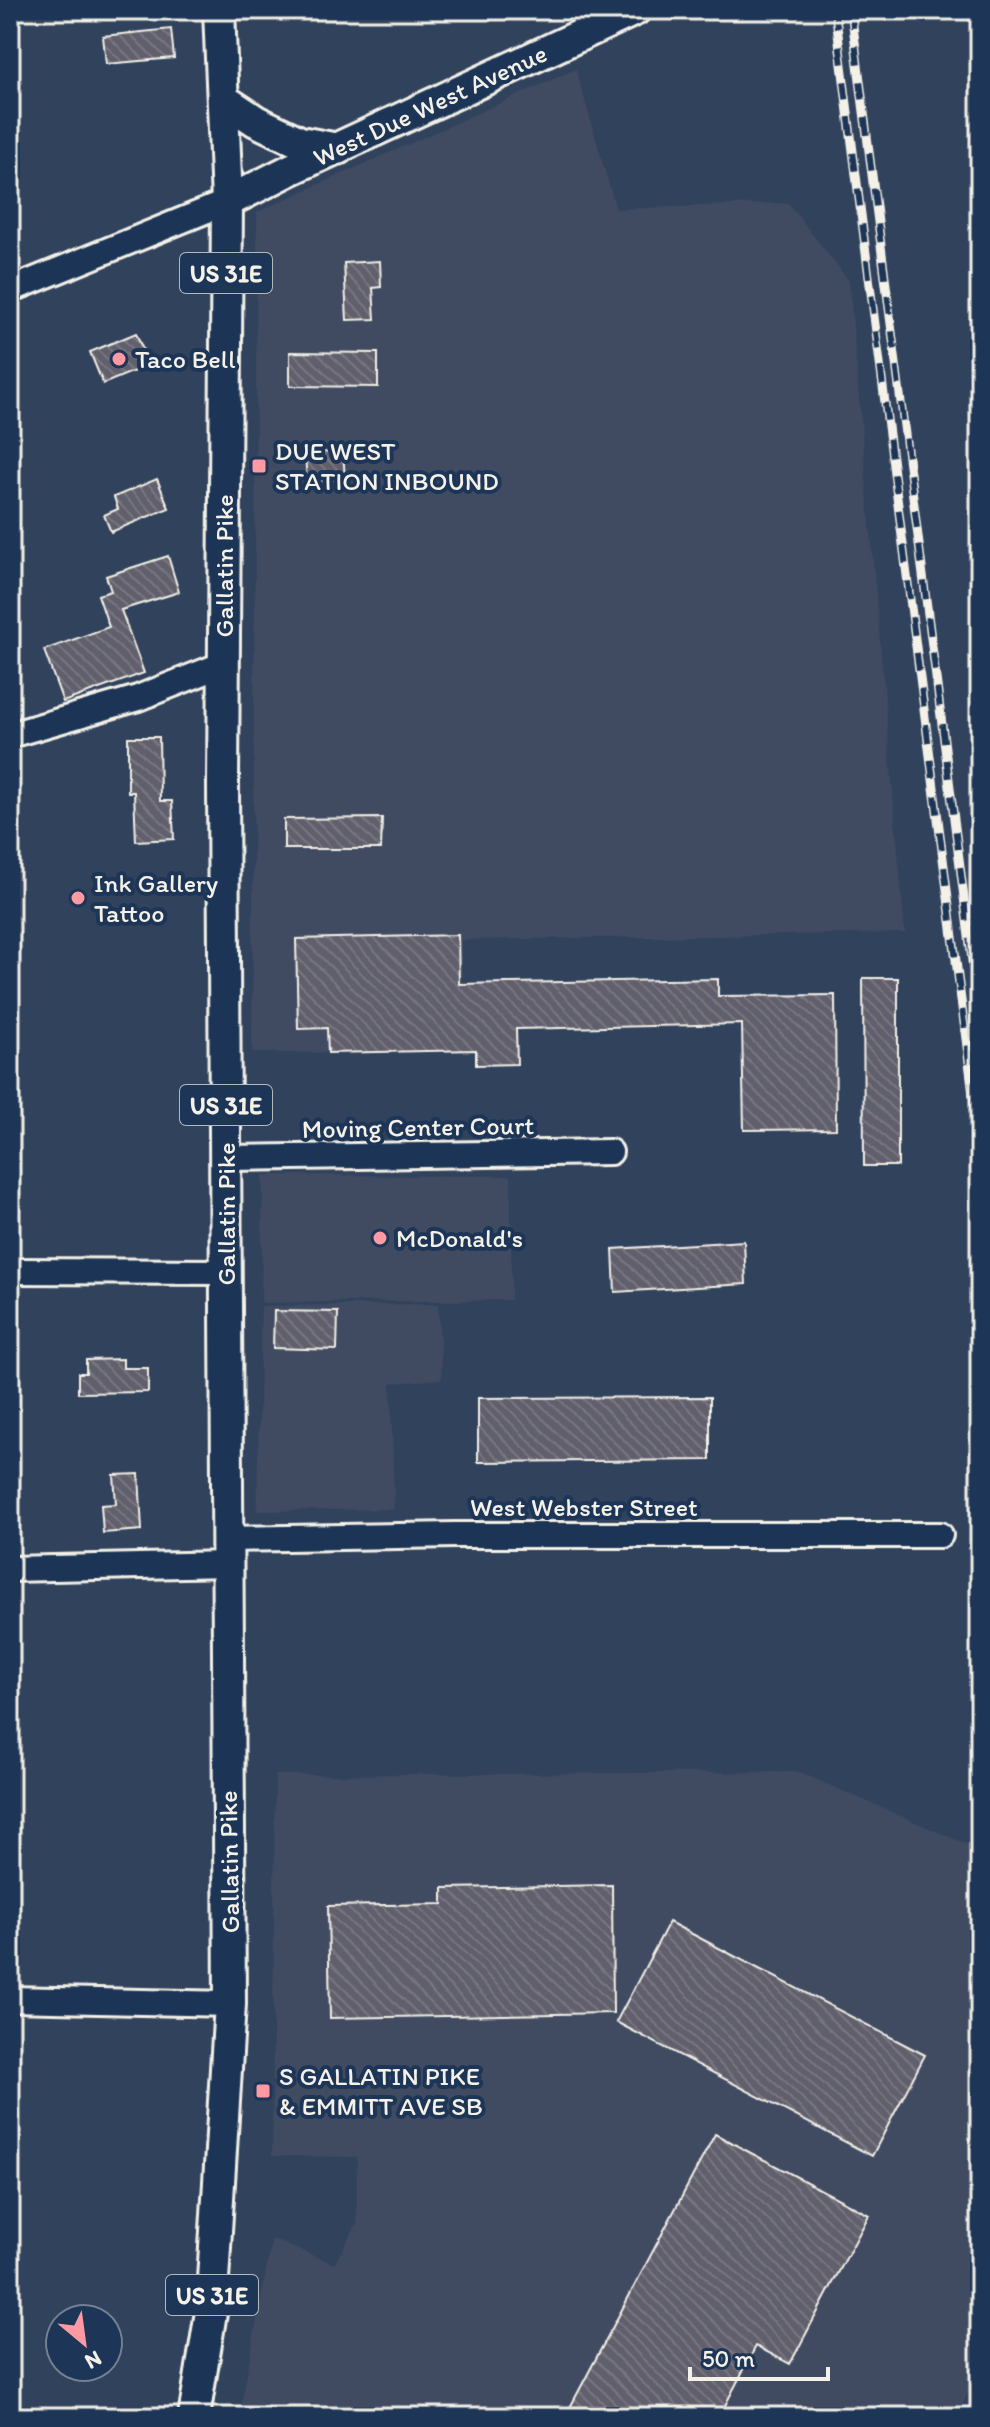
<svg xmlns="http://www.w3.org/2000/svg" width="990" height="2427" viewBox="0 0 990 2427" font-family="Itim,sans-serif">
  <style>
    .built { fill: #3f4b62 }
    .building { fill: url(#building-back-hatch); stroke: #f4f1e8; stroke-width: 2 }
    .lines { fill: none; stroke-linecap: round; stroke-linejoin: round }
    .minor-casing { stroke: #f4f1e8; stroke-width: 30 }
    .major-casing { stroke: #f4f1e8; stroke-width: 36 }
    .minor { stroke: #1d3557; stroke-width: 24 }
    .major { stroke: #1d3557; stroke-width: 30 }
    .rail-casing { stroke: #f4f1e8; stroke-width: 9 }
    .rail { stroke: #1d3557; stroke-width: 6; stroke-dasharray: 18; stroke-linecap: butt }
    .poi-dot { fill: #ff9aa2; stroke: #1d3557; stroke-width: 3 }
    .labels { text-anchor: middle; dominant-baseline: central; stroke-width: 8; stroke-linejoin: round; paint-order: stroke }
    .shield { fill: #1d3557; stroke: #b4b9bc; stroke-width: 2 }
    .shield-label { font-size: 24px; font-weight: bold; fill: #f4f1e8 }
    .street-label { font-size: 26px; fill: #f4f1e8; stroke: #1d3557 }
    .poi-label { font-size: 26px; fill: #f4f1e8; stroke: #1d3557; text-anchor: start }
  </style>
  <defs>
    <pattern id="building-back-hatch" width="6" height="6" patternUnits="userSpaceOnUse" patternTransform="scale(2)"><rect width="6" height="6" fill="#615f6c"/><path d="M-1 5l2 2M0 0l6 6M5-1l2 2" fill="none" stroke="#787681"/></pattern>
  </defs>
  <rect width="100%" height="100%" fill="#31425d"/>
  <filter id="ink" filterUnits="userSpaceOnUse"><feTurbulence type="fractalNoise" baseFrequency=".0125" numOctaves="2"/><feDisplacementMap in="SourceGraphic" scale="16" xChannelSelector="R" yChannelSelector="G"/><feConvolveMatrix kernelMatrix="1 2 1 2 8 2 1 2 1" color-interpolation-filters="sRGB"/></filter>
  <g filter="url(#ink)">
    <path class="built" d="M 576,69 L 616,209 L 788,203 L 849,281 L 905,933 L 461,940 L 464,1052 L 252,1053 L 257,212 Z
      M 263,1175 L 511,1176 L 511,1300 L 261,1303 Z
      M 438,1304 L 442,1379 L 391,1383 L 394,1509 L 257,1511 L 261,1306 Z
      M 799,1772 L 980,1850 L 980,2369 L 956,2417 L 239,2417 L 272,2239 L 334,2264 L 357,2224 L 357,2157 L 272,2156 L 275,1775 Z"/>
    <path class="building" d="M 171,29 L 174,58 L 106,64 L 103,36 Z
      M 380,261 L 381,287 L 373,288 L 375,319 L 347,320 L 344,263 Z
      M 136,333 L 149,365 L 103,384 L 90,352 Z
      M 290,352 L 378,353 L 378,387 L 290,386 Z
      M 343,451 L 345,479 L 307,482 L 305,454 Z
      M 157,479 L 169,508 L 111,532 L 104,515 L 118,509 L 114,497 Z
      M 168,556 L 179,592 L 121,610 L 144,673 L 63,702 L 44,650 L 109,627 L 98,595 L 111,591 L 106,576 Z
      M 128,737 L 159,737 L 160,801 L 172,801 L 174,839 L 136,841 L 134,792 L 128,792 Z
      M 382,818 L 381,849 L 284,849 L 284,819 Z
      M 458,935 L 459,984 L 718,979 L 718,996 L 835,995 L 836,1129 L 744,1130 L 742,1024 L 516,1029 L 517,1064 L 476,1065 L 476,1050 L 328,1053 L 327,1028 L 298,1029 L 296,939 Z
      M 863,978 L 898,978 L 898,1166 L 864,1166 Z
      M 744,1241 L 746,1284 L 615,1292 L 613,1249 Z
      M 274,1311 L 338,1312 L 337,1350 L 273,1348 Z
      M 123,1359 L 123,1368 L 148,1368 L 148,1392 L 78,1393 L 78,1373 L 86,1373 L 86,1360 Z
      M 710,1397 L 710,1460 L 478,1462 L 478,1398 Z
      M 139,1474 L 142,1530 L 103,1533 L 101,1505 L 116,1504 L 114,1475 Z
      M 612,1885 L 613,2013 L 330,2018 L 328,1906 L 443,1904 L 443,1888 Z
      M 669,1922 L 925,2055 L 872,2156 L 616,2022 Z
      M 715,2134 L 869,2215 L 790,2364 L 756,2346 L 719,2417 L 565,2417 Z"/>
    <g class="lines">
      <defs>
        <path id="minor" d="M 10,290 L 227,202
          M 10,735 L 138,698 L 224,664
          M 226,1158 L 610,1152
          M 10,1271 L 226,1272
          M 228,1539 L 455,1535 L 940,1535
          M 10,1569 L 227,1564
          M 10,1999 L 230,2004"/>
        <path id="major" d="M 223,99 L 256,121 L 300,142 L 338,149
          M 227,202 L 290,170 L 635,10
          M 194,2417 L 211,2312 L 230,2004 L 223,783 L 227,202 L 219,10"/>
      </defs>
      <use href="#minor" class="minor-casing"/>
      <use href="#major" class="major-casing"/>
      <use href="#minor" class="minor"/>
      <use href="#major" class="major"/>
      <defs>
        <path id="rail" d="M 835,10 L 980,1149
          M 851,10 L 980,1023"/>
      </defs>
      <use href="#rail" class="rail-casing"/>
      <use href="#rail" class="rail"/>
    </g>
  </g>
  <g class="poi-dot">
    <circle cx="119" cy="359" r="8"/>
    <rect x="251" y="458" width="16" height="16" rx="4"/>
    <circle cx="78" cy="898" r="8"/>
    <circle cx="380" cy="1238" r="8"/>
    <rect x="255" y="2083" width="16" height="16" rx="4"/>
  </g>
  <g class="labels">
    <g class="shield">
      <rect x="180" y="253" width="92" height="40" rx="6"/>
      <rect x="180" y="1085" width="92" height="40" rx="6"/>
      <rect x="166" y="2275" width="92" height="40" rx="6"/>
    </g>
    <g class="shield-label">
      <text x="226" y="273">US 31E</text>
      <text x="226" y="1105">US 31E</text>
      <text x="212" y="2295">US 31E</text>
    </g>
    <g class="street-label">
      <text transform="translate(430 105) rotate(-25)">West Due West Avenue</text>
      <text transform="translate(224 566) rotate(-90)">Gallatin Pike</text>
      <text transform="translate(418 1127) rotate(-1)">Moving Center Court</text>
      <text transform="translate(226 1214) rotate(-90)">Gallatin Pike</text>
      <text x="584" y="1507">West Webster Street</text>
      <text transform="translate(229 1862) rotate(-91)">Gallatin Pike</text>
    </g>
    <g class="poi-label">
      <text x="135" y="359">Taco Bell</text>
      <text x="275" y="451">DUE WEST<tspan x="275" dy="30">STATION INBOUND</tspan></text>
      <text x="94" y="883">Ink Gallery<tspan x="94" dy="30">Tattoo</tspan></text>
      <text x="396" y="1238">McDonald's</text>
      <text x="279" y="2076">S GALLATIN PIKE<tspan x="279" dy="30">&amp; EMMITT AVE SB</tspan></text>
    </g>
  </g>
  <rect width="990" height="2427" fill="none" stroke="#1d3557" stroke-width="40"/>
  <rect x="20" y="20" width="950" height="2387" fill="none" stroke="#f4f1e8" stroke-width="3" filter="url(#ink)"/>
  <g transform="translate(84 2343) rotate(151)"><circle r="38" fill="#1d3557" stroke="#738091" stroke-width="2"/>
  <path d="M0-6L14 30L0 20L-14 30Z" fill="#ff9aa2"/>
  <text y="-12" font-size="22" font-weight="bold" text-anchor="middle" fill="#f4f1e8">N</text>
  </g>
  <path d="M690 2367v12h138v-12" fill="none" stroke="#f4f1e8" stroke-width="4"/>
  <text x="702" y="2367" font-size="24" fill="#f4f1e8" stroke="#1d3557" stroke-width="6" paint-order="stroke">50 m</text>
</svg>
